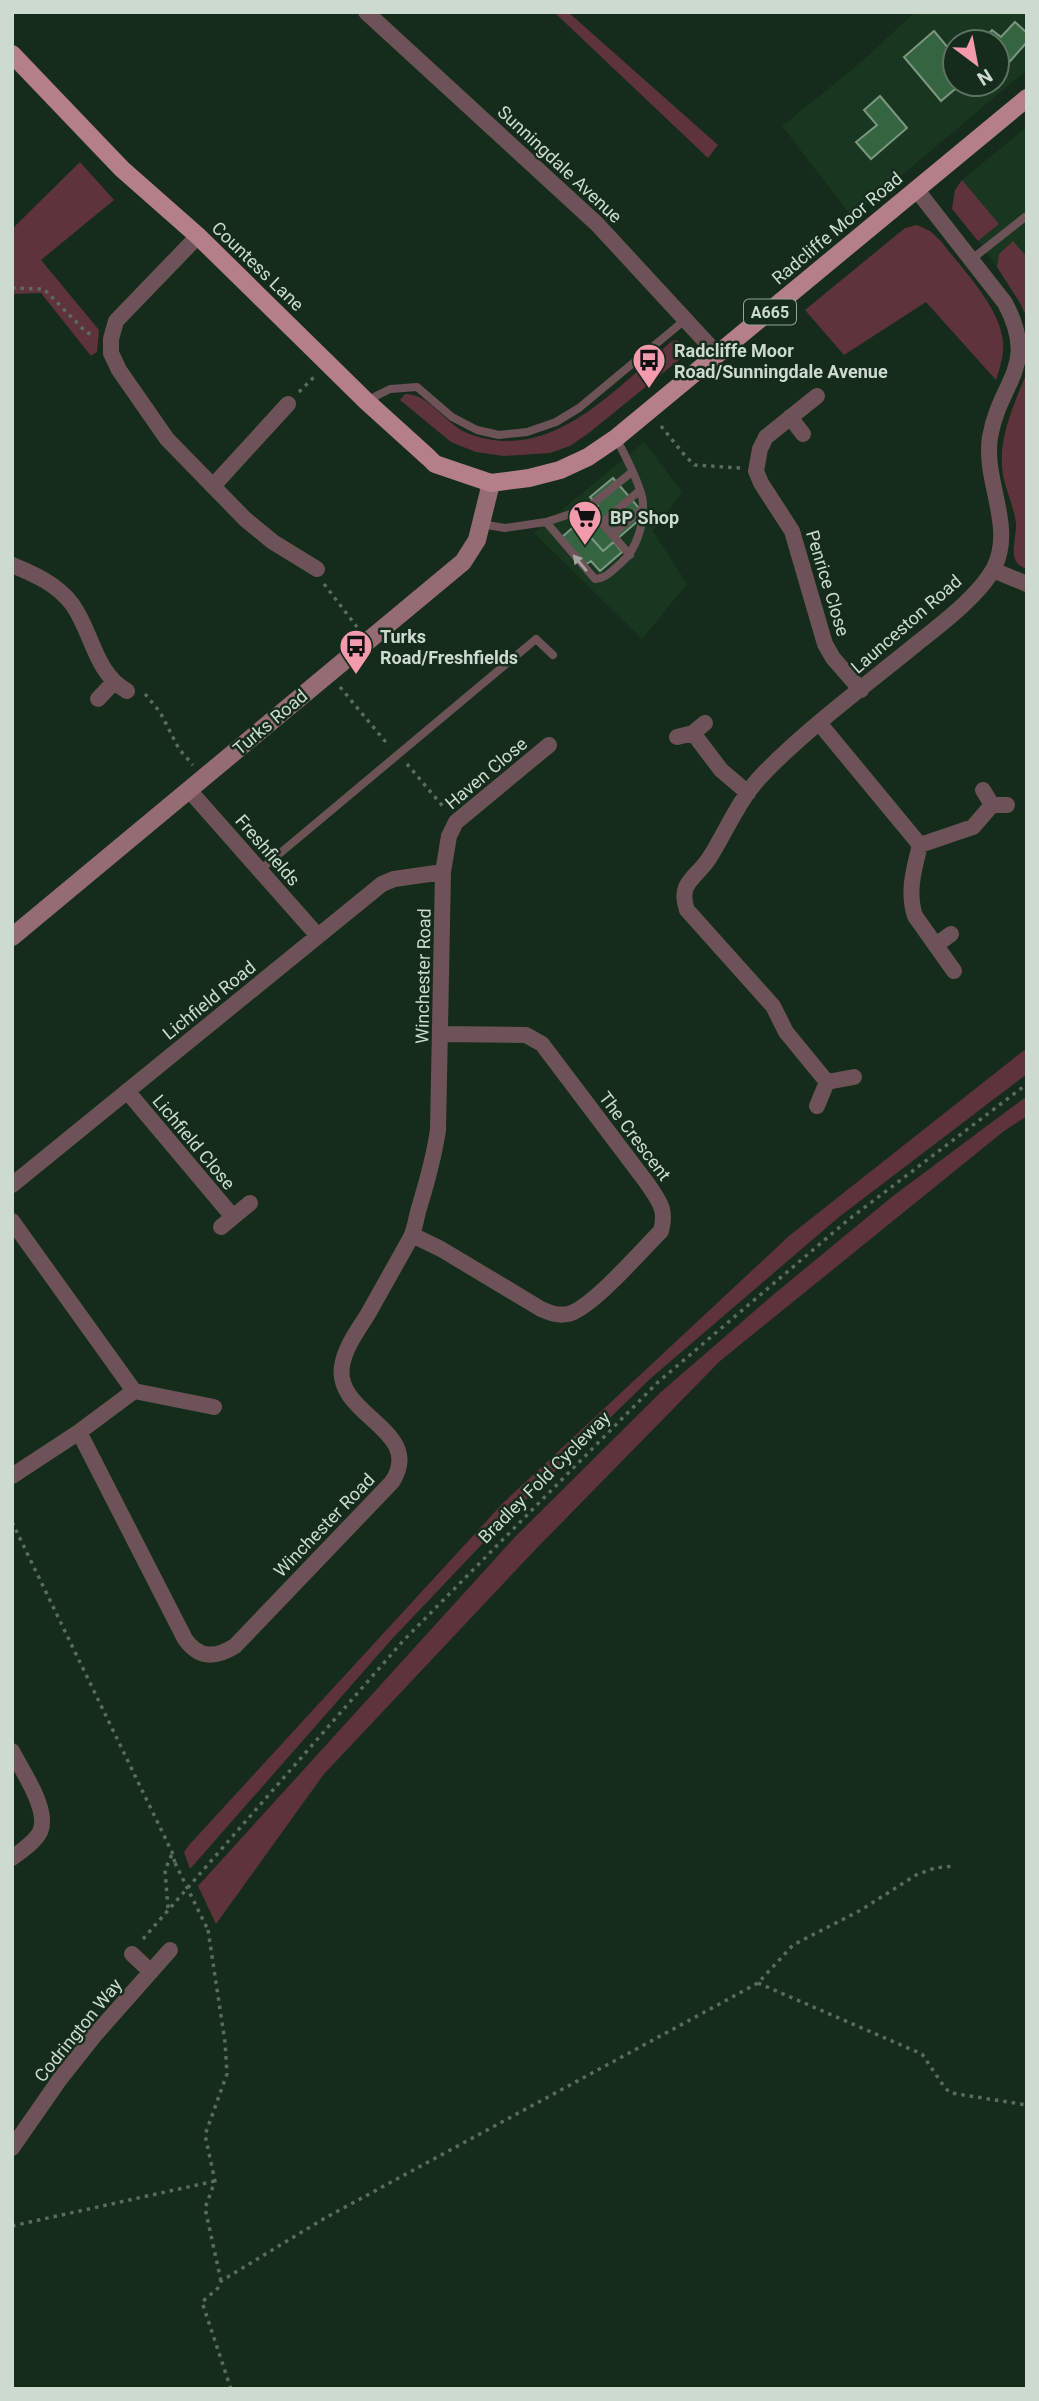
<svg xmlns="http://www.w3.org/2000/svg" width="1039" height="2401" viewBox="0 0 1039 2401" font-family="Roboto,sans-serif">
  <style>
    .built { fill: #183620; fill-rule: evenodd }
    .green { fill: #5f333c }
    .building { fill: #356440; stroke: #7b9680; stroke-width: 2 }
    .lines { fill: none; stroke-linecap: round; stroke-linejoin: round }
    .path { stroke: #596c5e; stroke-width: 3.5; stroke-dasharray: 3.5 5; stroke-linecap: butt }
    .lane { stroke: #6d5358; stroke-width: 8 }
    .street { stroke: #6d5358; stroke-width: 16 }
    .secondary { stroke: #956c74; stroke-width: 18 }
    .primary { stroke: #b47f89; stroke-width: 18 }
    .path-bridge { stroke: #596c5e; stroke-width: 3.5; stroke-dasharray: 3.5 5; stroke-linecap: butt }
    .oneway { fill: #a6a49f }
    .labels { text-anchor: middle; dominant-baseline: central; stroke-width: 5; stroke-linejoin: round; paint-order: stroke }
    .shield { fill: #152c1b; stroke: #95a699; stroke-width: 2 }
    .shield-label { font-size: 16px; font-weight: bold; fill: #ccdacf }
    .street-label { font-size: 18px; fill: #ccdacf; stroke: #152c1b }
    .poi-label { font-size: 18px; font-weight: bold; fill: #ccdacf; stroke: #152c1b; text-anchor: start }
  </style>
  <rect width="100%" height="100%" fill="#152c1b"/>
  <path class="built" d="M 915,12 L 1026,12 L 1027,70 L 852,217 L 782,126 L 860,63 ZM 955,42 L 997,42 L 997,84 L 955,84 Z
    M 1027,127 L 1027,257 L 1013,241 L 999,254 L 997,267 L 978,241 L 999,224 L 962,180 Z
    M 644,442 L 682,492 L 653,531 L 687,584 L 642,639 L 534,533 Z"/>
  <path class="green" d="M 554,12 L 568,12 L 718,145 L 708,158 Z
    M 80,162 L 114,200 L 41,260 L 99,330 L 97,352 L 91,356 L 41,293 L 12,294 L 12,229 Z
    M 962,180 L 999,224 L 978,241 L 952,209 L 955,190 Z
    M 917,225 L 930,231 L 940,240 C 961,268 1000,306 1003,342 C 1004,356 1000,368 996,380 L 926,302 L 844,355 L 805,310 L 905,228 Z
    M 1013,241 L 1027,257 L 1027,318 L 1020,303 L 997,267 L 999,254 Z
    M 676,340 L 688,346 L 690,351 L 590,432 L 570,446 L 550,453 L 504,456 L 476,452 L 451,442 L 400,400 L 405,394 C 430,394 445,424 467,433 C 550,466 613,390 671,342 Z
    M 1027,372 L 1027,569 C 1005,563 1017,539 1016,523 C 1014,507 1006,491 1003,475 C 997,439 1014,405 1027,372 Z
    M 1027,1048 L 1027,1074 L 839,1217 L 651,1378 L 504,1521 L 392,1639 L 190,1869 L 184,1852 L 190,1844 L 504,1502 L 789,1236 Z
    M 1027,1096 L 1027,1116 L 1004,1131 L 720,1361 L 533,1552 L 324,1774 L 216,1924 L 198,1886 L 515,1537 L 661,1392 L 773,1295 L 893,1196 Z"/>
  <path class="building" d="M 1015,22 L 1027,33 L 1027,42 L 997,76 L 997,42 L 981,42 L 992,30 L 1001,37 Z
    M 934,31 L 955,56 L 955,84 L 961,84 L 941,101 L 904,57 Z
    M 880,96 L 907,128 L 871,159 L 856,142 L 877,125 L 864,110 Z
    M 613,478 L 645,515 L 603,551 L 578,523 L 598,506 L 590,497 Z
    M 578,523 L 603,551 L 614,542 L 622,552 L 600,571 L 591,561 L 585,565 L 562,537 Z"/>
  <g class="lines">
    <path class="path" d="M 12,288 L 44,289 L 86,332 L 95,336
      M 299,392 L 316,375
      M 661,426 L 686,457 L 695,465 L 740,468
      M 324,584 L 357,627
      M 340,687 L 389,746
      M 145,694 L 160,712 L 179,749 L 193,765
      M 407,764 L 445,809
      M 12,1522 L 172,1852 L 175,1863
      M 168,1908 L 165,1870 L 172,1854
      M 208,1930 L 225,2042 L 227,2074 L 205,2135 L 215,2181 L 205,2208 L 221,2281
      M 143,1939 L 403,1641 L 657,1383 L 848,1220 L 1027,1084
      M 758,1983 L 922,2054 L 945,2088 L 951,2093 L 1027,2105
      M 12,2226 L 215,2181
      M 231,2389 L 202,2302 L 218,2288 L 221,2281 L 325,2218 L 758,1983 L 793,1945 L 861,1910 L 916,1875 L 935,1868 L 954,1866"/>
    <path class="lane" d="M 972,259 L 1025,217
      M 366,401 L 390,389 L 417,387 L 452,417 L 477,430 L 499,435 L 527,432 L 556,422 L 579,408 L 686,319
      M 589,508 L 630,555
      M 546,522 L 586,509 L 632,472
      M 602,523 L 639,491
      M 481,524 L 505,528 L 546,522 L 595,579 C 605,579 613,570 621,563 C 637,549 644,524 643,503 C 642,488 624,453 616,438
      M 612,535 L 643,508
      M 260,870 L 536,639 L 553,655"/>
    <path class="street" d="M 366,12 L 597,224 L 718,355
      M 198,236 L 116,321 L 111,339 L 111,353 L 119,370 L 167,439 L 245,519 L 273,542 L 317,569
      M 817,396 L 766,437 L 760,449 L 756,471 L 761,483 L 792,531 L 825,644 L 833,658 L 861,690
      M 790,417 L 803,434
      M 213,486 L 288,404
      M 12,565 C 34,574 57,584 72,604 C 93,633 94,672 127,691
      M 993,570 L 1027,584
      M 98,699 L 113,683
      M 820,724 L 920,845 C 914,869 907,892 915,916 L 954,971
      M 693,733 L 721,770 L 748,793
      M 677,737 L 693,733 L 705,723
      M 189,790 L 318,936
      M 983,790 L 992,805 L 1007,805
      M 920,845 L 973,827 L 992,805
      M 936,945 L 951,934
      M 827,1082 L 786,1032 L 773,1006 L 687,910 C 677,882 697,878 710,857 C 728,828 740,797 765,772 C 809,727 866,685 915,645 C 940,625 979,596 994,568 C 1015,526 983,481 990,437 C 1000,380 1039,367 1005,303 L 916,189
      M 127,1091 L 233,1217
      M 817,1106 L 827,1082 L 854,1077
      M 12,1185 L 382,884 L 394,879 L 443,872
      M 12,1221 L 134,1391
      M 221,1227 L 250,1203
      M 412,1235 L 441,1249 L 541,1309 C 550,1313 558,1316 568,1314 C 591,1309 643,1249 661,1231 C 667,1209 659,1201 647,1183 L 542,1044 L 526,1035 L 441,1034
      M 134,1391 L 214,1407
      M 79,1432 L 185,1639 C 199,1659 216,1658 235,1646 L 392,1482 C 426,1430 334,1416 342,1366 C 345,1347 358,1330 368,1314 C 382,1289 396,1264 410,1239 C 415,1230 416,1218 419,1208 C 427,1182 434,1157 438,1130 L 443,872 L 449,836 L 456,822 L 549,745
      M 12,1476 L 79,1432 L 134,1391
      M 12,1751 C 22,1771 50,1810 40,1832 C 35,1842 21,1851 12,1858
      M 132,1954 L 151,1972
      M 12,2148 L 60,2079 L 94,2036 L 170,1950"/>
    <path class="secondary" d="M 12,937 L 463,562 L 477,540 L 491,483"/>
    <path class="primary" d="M 12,54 L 122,169 L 198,236 L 366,401 L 429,458 L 435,464 L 491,483 L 529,478 L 560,470 L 588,457 L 616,438 L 1027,98"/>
    <path class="path-bridge" d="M 175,1863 L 208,1930"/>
  </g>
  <defs><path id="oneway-solid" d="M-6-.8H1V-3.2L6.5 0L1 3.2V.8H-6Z" transform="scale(1.75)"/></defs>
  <use class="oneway" href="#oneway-solid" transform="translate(580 563) rotate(-130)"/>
  <defs>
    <symbol id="bus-pin" viewBox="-11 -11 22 30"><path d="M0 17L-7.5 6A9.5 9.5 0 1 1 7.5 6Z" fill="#f39aac" stroke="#152c1b"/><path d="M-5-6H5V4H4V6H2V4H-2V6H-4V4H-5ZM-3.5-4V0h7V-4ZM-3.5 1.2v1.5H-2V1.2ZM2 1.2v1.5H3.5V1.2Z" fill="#111"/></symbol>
    <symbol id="supermarket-pin" viewBox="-11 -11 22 30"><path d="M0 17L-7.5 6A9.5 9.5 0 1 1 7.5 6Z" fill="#f39aac" stroke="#152c1b"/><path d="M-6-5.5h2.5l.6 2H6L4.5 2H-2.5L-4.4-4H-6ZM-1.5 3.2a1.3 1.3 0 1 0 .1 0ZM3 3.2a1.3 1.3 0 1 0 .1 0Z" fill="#111"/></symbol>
  </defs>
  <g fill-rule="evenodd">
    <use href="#bus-pin" x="630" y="341" width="38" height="52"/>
    <use href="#supermarket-pin" x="566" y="498" width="38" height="52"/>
    <use href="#bus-pin" x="337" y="627" width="38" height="52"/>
  </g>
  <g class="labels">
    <rect class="shield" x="744" y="299.5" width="52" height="25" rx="5"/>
    <g class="shield-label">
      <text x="770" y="312">A665</text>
    </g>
    <g class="street-label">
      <text transform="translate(560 164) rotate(43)">Sunningdale Avenue</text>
      <text transform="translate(837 228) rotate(-40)">Radcliffe Moor Road</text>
      <text transform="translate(258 266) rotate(44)">Countess Lane</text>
      <text transform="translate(828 583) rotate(73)">Penrice Close</text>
      <text transform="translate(906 624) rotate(-41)">Launceston Road</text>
      <text transform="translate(270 722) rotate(-40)">Turks Road</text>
      <text transform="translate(486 773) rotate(-40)">Haven Close</text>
      <text transform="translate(268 850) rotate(49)">Freshfields</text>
      <text transform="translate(423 976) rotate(-89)">Winchester Road</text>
      <text transform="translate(209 1000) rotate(-39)">Lichfield Road</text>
      <text transform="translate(635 1136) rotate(53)">The Crescent</text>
      <text transform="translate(194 1142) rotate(50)">Lichfield Close</text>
      <text transform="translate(544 1477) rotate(-45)">Bradley Fold Cycleway</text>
      <text transform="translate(324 1525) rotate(-46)">Winchester Road</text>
      <text transform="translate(78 2030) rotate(-51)">Codrington Way</text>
    </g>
    <g class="poi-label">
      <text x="674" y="350">Radcliffe Moor<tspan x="674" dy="21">Road/Sunningdale Avenue</tspan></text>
      <text x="610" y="517">BP Shop</text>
      <text x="380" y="636">Turks<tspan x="380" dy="21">Road/Freshfields</tspan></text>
    </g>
  </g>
  <rect width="1039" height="2401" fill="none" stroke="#ccdacf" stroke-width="28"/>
  <g transform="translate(976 63) rotate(148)"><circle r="33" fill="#152c1b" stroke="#5e7263" stroke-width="2"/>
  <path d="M0-5L12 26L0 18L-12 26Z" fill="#f39aac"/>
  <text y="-10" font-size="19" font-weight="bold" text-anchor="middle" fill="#ccdacf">N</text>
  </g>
</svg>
